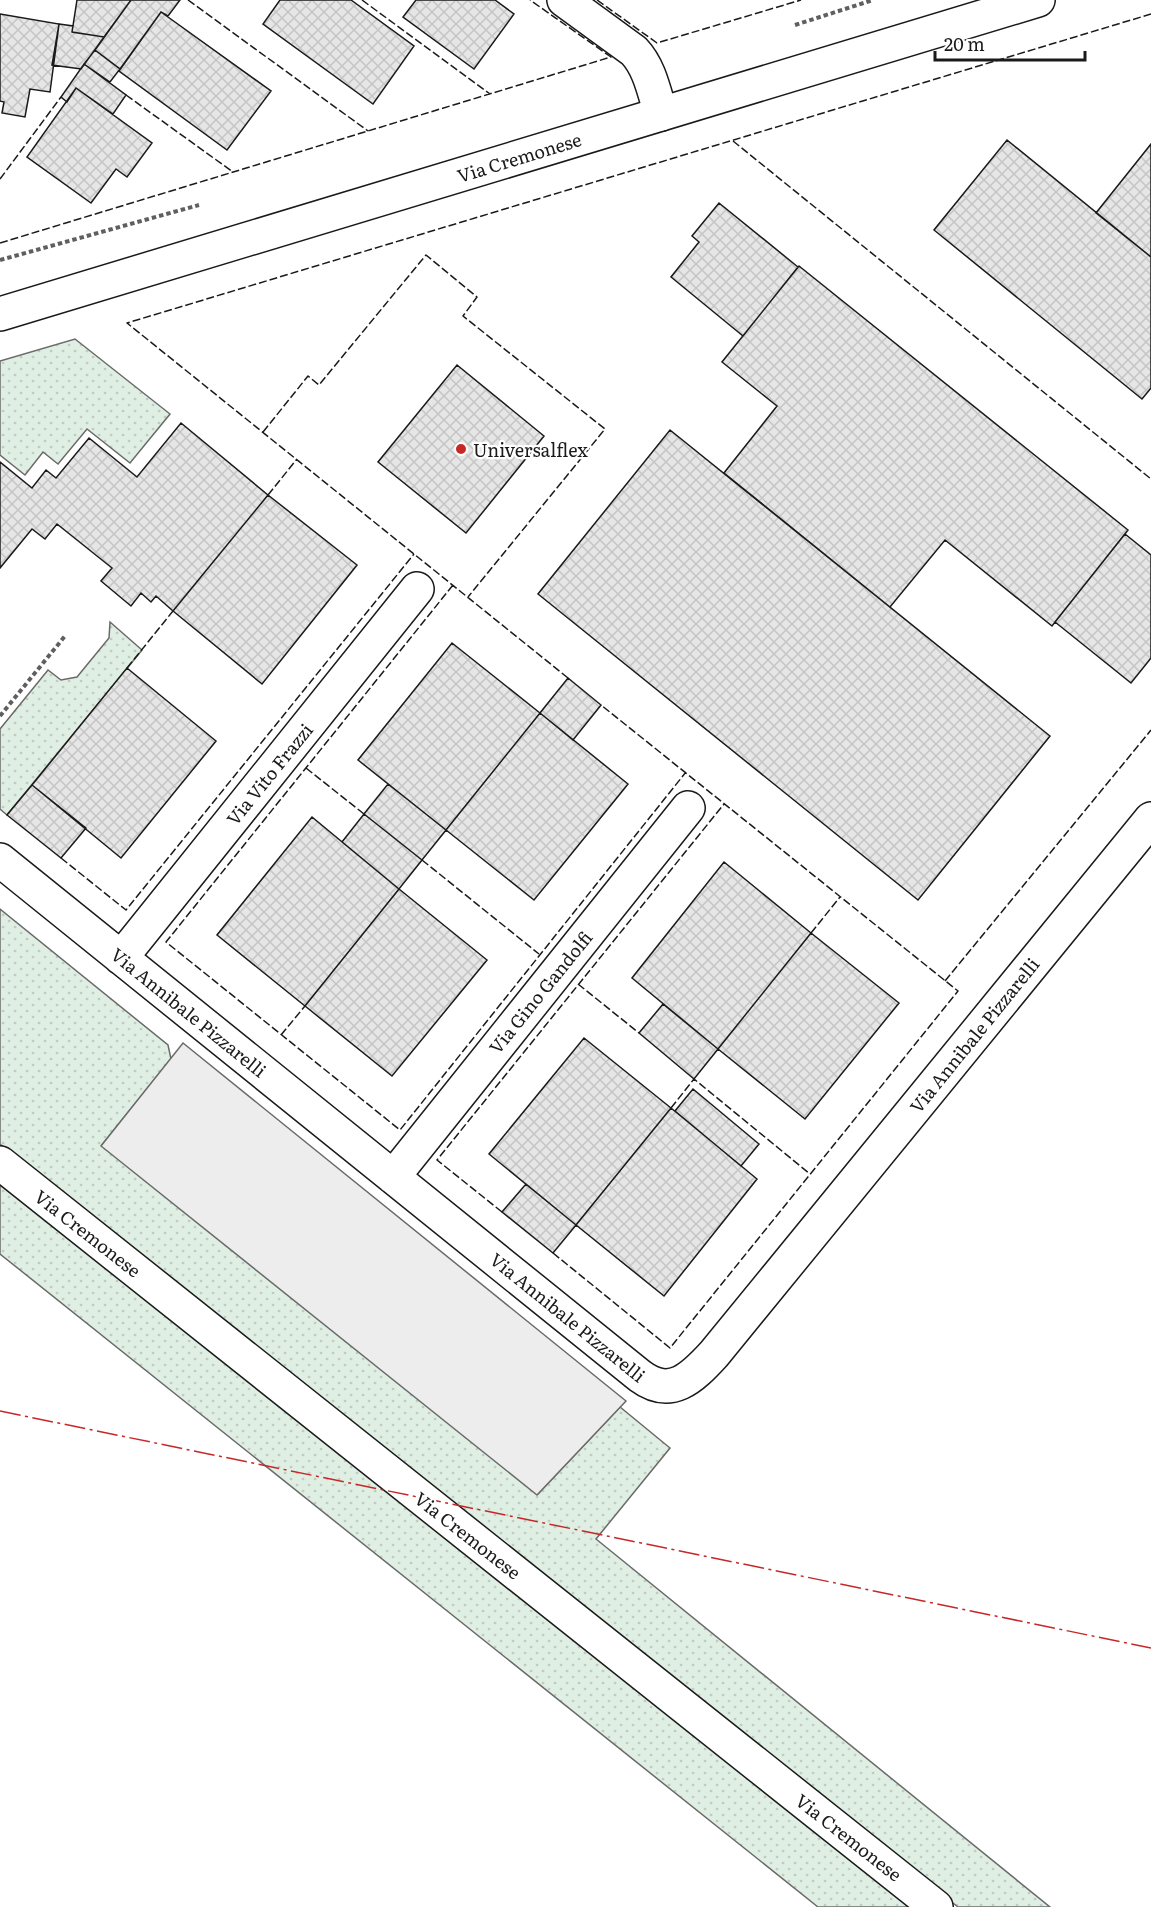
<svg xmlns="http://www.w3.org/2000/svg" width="1151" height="1907" viewBox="0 0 1151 1907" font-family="Literata,serif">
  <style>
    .grass { fill: url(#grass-dots); stroke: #6a6a6a; stroke-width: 1.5 }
    .parking { fill: #ededed; stroke: #6a6a6a; stroke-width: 1.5 }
    .building { fill: url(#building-cross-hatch); stroke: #1a1a1a; stroke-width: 1.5 }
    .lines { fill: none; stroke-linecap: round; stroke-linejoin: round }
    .minor-casing { stroke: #1a1a1a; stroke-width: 36 }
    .major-casing { stroke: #1a1a1a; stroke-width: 36 }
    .path { stroke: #5f5f5f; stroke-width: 4; stroke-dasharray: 4.5 3; stroke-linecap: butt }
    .minor { stroke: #fff; stroke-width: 33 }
    .major { stroke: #fff; stroke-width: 33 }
    .fence { stroke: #1a1a1a; stroke-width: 1.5; stroke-dasharray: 8 3; stroke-linecap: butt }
    .power { stroke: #c62828; stroke-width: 1.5; stroke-dasharray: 21 4.5 3 4.5; stroke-linecap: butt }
    .poi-dot { fill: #c62828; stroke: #fff; stroke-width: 2 }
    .labels { text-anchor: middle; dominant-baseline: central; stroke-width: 4.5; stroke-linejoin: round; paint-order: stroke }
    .street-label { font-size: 18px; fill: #1a1a1a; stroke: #fff }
    .poi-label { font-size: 18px; fill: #1a1a1a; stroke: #fff; text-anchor: start }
  </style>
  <defs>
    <pattern id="grass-dots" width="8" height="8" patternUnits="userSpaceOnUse" patternTransform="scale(1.5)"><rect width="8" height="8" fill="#e0efe3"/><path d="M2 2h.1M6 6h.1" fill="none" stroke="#c0ccc2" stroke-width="1.8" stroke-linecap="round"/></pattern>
    <pattern id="building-cross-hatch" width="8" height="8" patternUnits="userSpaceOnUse" patternTransform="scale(1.5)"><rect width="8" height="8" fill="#e6e6e6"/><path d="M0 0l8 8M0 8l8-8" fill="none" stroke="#c5c5c5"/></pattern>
  </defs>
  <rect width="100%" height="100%" fill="#fff"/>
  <path class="grass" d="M 75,339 L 170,414 L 130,463 L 87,429 L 58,464 L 43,452 L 25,475 L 0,455 L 0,361 Z
    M 110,622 L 142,650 L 7,815 L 0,809 L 0,729 L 48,670 L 61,680 L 77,677 L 109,638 Z
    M 0,909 L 168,1045 L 171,1059 L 102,1145 L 538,1494 L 620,1407 L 670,1448 L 596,1539 L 1050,1907 L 958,1907 L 0,1144 Z
    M 0,1178 L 916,1907 L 818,1907 L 0,1254 Z"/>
  <path class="parking" d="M 183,1043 L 626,1401 L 537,1495 L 101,1146 Z"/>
  <path class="building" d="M 77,0 L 131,0 L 104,37 L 72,32 Z
    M 131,0 L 180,0 L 168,16 L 161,12 L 120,69 L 95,50 Z
    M 280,0 L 351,0 L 414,46 L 373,104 L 263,24 Z
    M 416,0 L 495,0 L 514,14 L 474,69 L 403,17 Z
    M 161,12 L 271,91 L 227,150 L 119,71 Z
    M 0,14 L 59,24 L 50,92 L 30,89 L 25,117 L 2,113 L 4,102 L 0,101 Z
    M 59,24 L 73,26 L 72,32 L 104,37 L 81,69 L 52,65 Z
    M 95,50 L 120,69 L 110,82 L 84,64 Z
    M 84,64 L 126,95 L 113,114 L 76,88 L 67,102 L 61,97 Z
    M 76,88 L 152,143 L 127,177 L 116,169 L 91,203 L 27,157 Z
    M 1007,140 L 1151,257 L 1151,388 L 1142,399 L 934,230 Z
    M 1151,144 L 1151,257 L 1096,213 Z
    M 719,203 L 798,267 L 743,336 L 671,277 L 699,242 L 692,236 Z
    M 799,266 L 1128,530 L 1052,626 L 945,540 L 890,607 L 724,473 L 777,406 L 722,362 Z
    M 457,365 L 544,436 L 466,533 L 378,462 Z
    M 181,423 L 268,495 L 173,611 L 156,596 L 151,602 L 141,593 L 131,606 L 101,581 L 112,568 L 57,524 L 45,539 L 32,529 L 0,568 L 0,462 L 32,488 L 46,470 L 56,478 L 89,438 L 137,477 Z
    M 670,430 L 1050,736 L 918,900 L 538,594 Z
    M 268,495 L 357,565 L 262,684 L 173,611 Z
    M 1125,534 L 1151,555 L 1151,658 L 1131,683 L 1055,622 Z
    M 452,643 L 540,713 L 446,830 L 358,760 Z
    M 127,668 L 216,741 L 121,858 L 32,785 Z
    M 568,678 L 601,705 L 573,740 L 540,713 Z
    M 540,713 L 628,784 L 534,900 L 446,830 Z
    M 388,784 L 446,830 L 422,860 L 364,814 Z
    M 32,785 L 86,828 L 61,858 L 7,815 Z
    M 364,814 L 422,860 L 399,889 L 342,842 Z
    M 312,817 L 399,889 L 305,1006 L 217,935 Z
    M 724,862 L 811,933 L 718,1049 L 632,978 Z
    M 399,889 L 487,960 L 392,1076 L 305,1006 Z
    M 811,933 L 899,1003 L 805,1119 L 718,1049 Z
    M 663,1004 L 718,1049 L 694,1079 L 639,1033 Z
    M 584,1038 L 671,1108 L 576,1225 L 489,1154 Z
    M 693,1089 L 759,1144 L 741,1166 L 675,1111 Z
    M 671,1108 L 757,1179 L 664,1296 L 576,1225 Z
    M 526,1184 L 576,1225 L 553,1253 L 502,1212 Z"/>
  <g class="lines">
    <defs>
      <path id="minor" d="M 564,0 L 634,51 C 650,68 654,92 661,114
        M 0,860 L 640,1376 C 671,1399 692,1378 714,1354 L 1151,819
        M 121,958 L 417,589
        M 0,1163 L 936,1907
        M 393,1177 L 688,808"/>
      <path id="major" d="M 0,314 L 1038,0"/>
    </defs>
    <use href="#minor" class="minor-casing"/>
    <use href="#major" class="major-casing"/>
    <path class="path" d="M 795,25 L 873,0
      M 0,260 L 199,205
      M 0,716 L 65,636"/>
    <use href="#minor" class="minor"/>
    <use href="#major" class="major"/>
    <path class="fence" d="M 188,0 L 368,131
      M 362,0 L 490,94
      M 597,0 L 657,43 L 801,0
      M 126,95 L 233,172
      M 733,141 L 1151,479
      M 0,179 L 61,97
      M 0,243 L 611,57 L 530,0
      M 263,432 L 308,376 L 319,385 L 426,255 L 477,297 L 463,316 L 605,429 L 468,597
      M 268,495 L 297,459
      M 453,585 L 166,942 L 400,1130 L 686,772
      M 127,668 L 173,611
      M 568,678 L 127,323 L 1151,14
      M 306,768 L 364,814
      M 61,858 L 126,910 L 414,554
      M 422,860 L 539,954
      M 811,933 L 840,897
      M 945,981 L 1151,730
      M 578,984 L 639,1033
      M 281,1035 L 305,1006
      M 671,1108 L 694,1079 L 810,1174
      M 502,1212 L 437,1160 L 724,804
      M 553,1253 L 670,1348 L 958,991 L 601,705"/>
    <path class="power" d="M 0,1411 L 1151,1648"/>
  </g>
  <circle class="poi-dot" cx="461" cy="449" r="6"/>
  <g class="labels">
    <g class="street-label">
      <text transform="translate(519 157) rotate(-17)">Via Cremonese</text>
      <text transform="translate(269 774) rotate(-51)">Via Vito Frazzi</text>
      <text transform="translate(540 992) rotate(-51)">Via Gino Gandolfi</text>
      <text transform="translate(189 1012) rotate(39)">Via Annibale Pizzarelli</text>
      <text transform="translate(974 1035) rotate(-51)">Via Annibale Pizzarelli</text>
      <text transform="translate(88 1233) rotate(38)">Via Cremonese</text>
      <text transform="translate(568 1317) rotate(39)">Via Annibale Pizzarelli</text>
      <text transform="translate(468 1535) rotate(38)">Via Cremonese</text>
      <text transform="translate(849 1837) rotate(38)">Via Cremonese</text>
    </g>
    <g class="poi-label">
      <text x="473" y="449">Universalflex</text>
    </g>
  </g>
  <path d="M935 51v9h150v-9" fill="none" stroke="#1a1a1a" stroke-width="3"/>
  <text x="944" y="51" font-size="18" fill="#1a1a1a" stroke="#ffffff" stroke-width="4.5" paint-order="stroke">20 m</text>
</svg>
